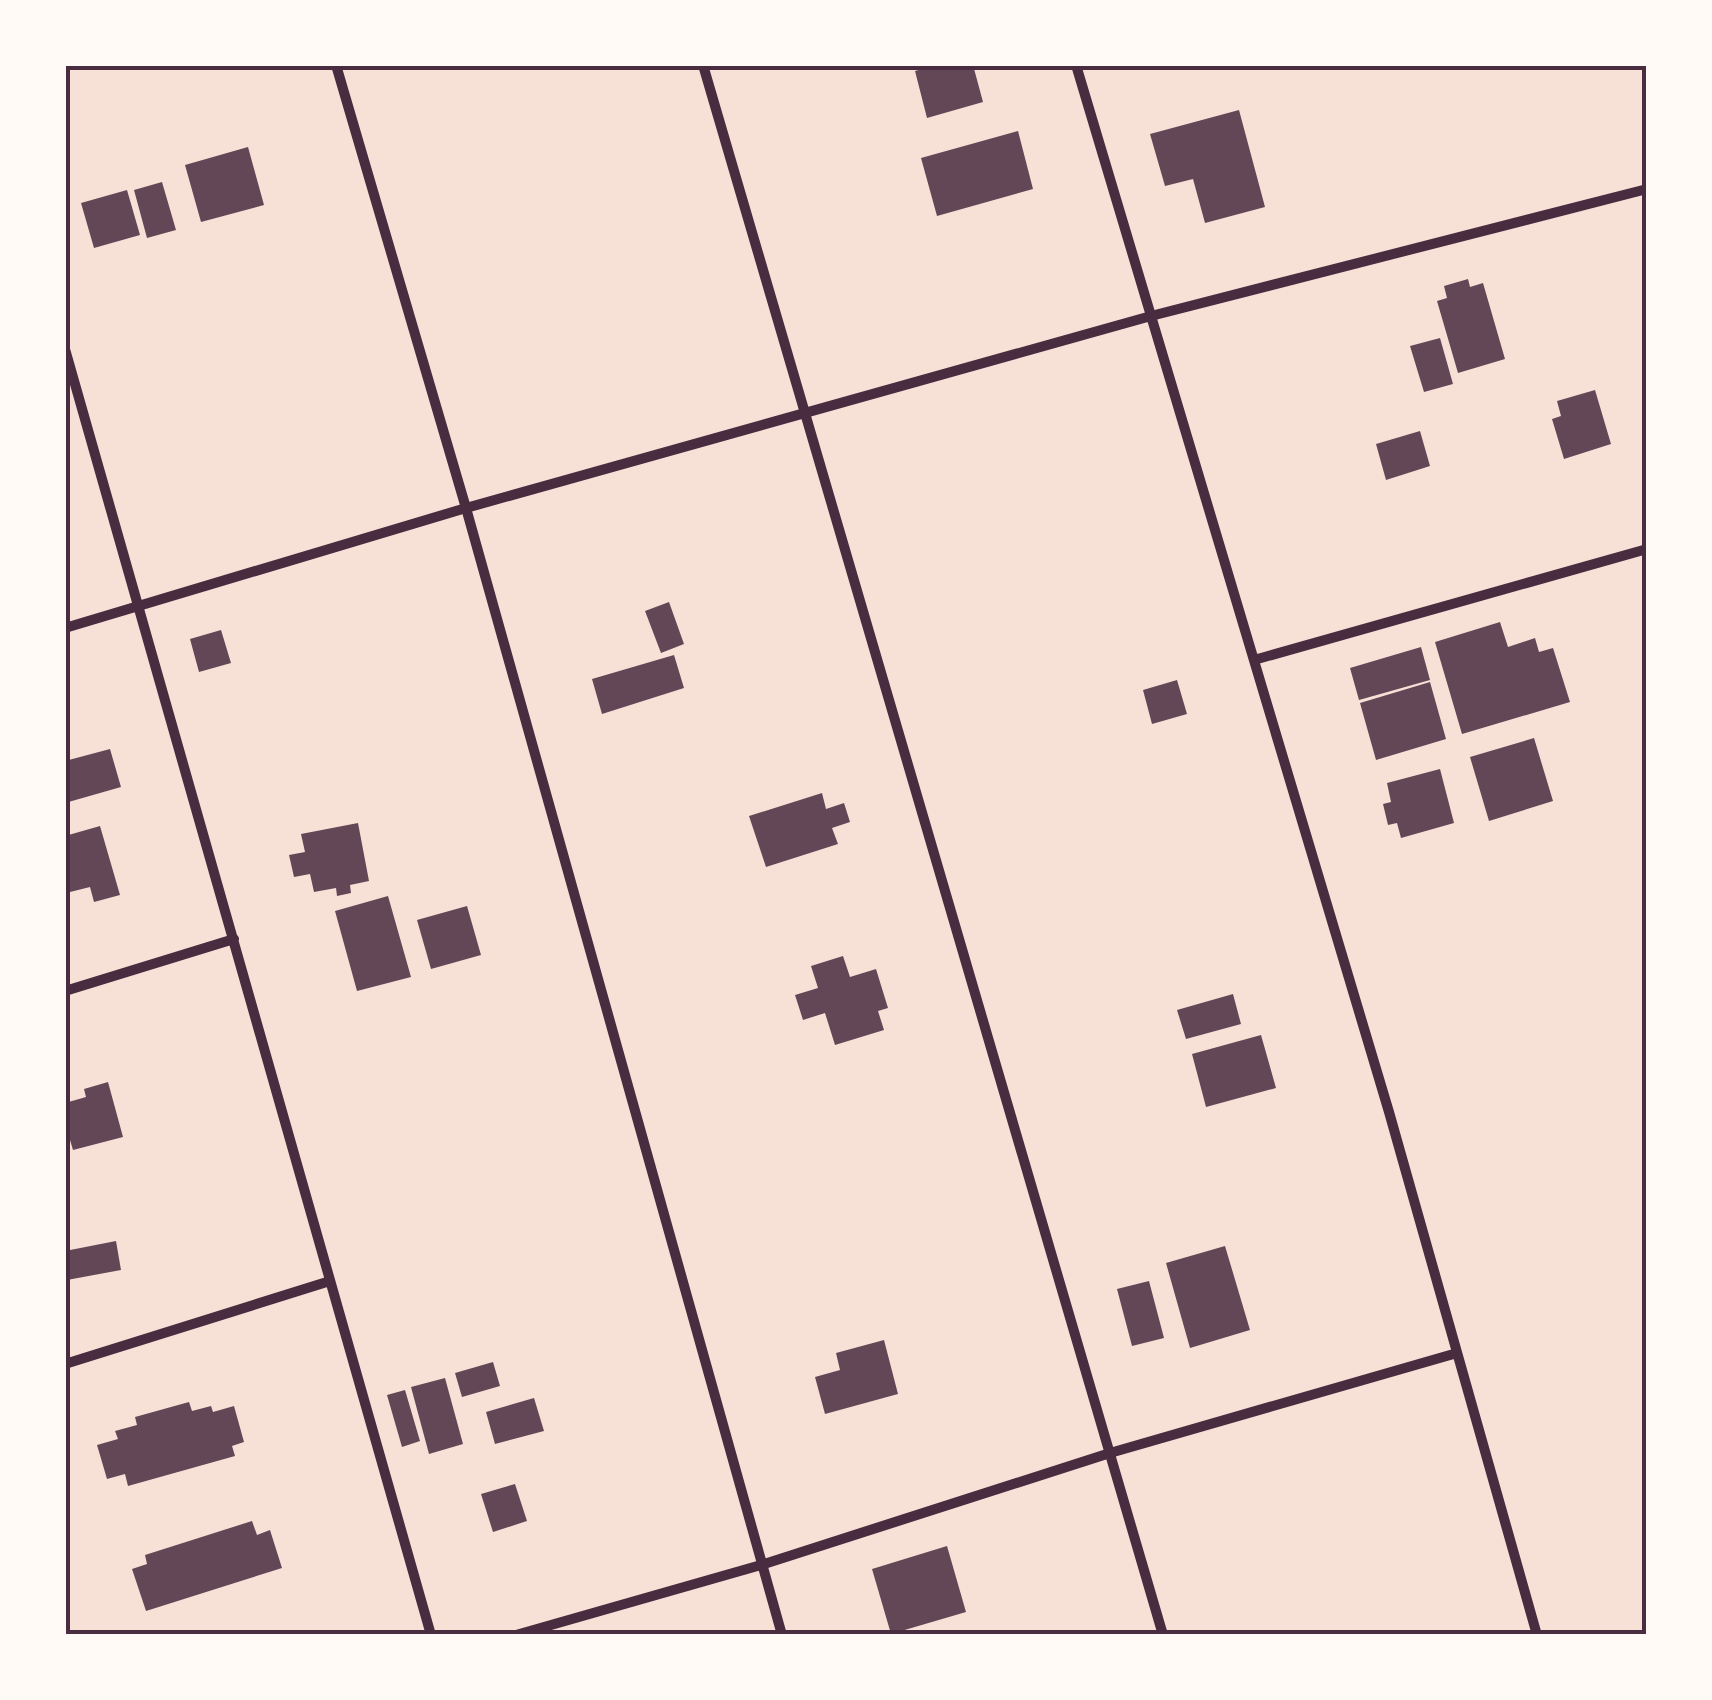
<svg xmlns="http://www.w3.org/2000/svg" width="1712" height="1700" viewBox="0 0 1712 1700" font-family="Roboto,sans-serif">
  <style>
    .building { fill: #644757 }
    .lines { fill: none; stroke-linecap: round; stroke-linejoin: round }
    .minor { stroke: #4a2c40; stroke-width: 10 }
    .neatline { fill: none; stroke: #4a2c40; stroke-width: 4 }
  </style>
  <rect width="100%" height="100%" fill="#f7e1d7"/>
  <path class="building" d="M 937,65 L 973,65 L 983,102 L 927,118 L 915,71 Z
    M 1239,110 L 1265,207 L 1205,223 L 1193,179 L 1165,186 L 1150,134 Z
    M 1018,131 L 1033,189 L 937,216 L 921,158 Z
    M 248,147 L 264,205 L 201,222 L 185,165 Z
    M 162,182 L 176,230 L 147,238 L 134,190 Z
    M 127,190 L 140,235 L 94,248 L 81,203 Z
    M 1468,279 L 1470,287 L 1483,283 L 1505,359 L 1458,373 L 1437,301 L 1447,298 L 1444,286 Z
    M 1440,338 L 1453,384 L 1424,392 L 1410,346 Z
    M 1595,390 L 1611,444 L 1564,459 L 1552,419 L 1561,416 L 1557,401 Z
    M 1420,431 L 1430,466 L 1386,480 L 1376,444 Z
    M 669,602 L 684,644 L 661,653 L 645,611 Z
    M 1500,622 L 1508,647 L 1535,638 L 1539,652 L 1553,648 L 1570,702 L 1462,734 L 1435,642 Z
    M 221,630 L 231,663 L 199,672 L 190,639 Z
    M 1421,647 L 1430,680 L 1359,700 L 1350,668 Z
    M 674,655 L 684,688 L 602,714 L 592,679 Z
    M 1177,680 L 1187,714 L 1152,724 L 1143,690 Z
    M 1430,682 L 1446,739 L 1376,760 L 1360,703 Z
    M 1534,738 L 1553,801 L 1489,821 L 1470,757 Z
    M 110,749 L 121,787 L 65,803 L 65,761 Z
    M 1440,769 L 1454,823 L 1401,838 L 1397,823 L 1388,825 L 1383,804 L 1391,802 L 1387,783 Z
    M 822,793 L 826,809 L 844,803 L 850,822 L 832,828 L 838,844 L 766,867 L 749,816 Z
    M 358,823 L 369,881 L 350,885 L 351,893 L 337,896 L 336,888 L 314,892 L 310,874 L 294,877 L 289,855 L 305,852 L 301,834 Z
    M 100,826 L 120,895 L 94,902 L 90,887 L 66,893 L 65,836 Z
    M 388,896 L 411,977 L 357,991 L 335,911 Z
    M 467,906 L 481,955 L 431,969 L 417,920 Z
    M 843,956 L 850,977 L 876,969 L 888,1008 L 878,1011 L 884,1030 L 835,1045 L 825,1013 L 803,1020 L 795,995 L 818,988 L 811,966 Z
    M 1233,994 L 1241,1024 L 1186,1039 L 1177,1010 Z
    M 1261,1035 L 1276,1088 L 1206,1107 L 1192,1054 Z
    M 108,1082 L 123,1137 L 73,1150 L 70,1140 L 65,1141 L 65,1103 L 86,1097 L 84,1089 Z
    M 116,1241 L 121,1270 L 67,1280 L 65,1251 Z
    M 1225,1246 L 1250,1330 L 1190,1348 L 1166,1263 Z
    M 1149,1281 L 1164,1338 L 1132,1346 L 1117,1289 Z
    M 884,1340 L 898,1394 L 825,1414 L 815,1377 L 840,1370 L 836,1353 Z
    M 493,1362 L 500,1386 L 462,1397 L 455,1373 Z
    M 445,1378 L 463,1444 L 429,1454 L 411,1387 Z
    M 405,1390 L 420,1441 L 402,1447 L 387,1395 Z
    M 534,1398 L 544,1431 L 495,1444 L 486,1412 Z
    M 189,1402 L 192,1411 L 211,1406 L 213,1412 L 234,1406 L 244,1442 L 232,1446 L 235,1456 L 128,1486 L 125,1474 L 107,1479 L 97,1445 L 118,1439 L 115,1431 L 137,1425 L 135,1417 Z
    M 515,1484 L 527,1521 L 493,1532 L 481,1494 Z
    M 252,1521 L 257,1535 L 270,1530 L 282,1568 L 146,1611 L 132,1569 L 147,1564 L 145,1555 Z
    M 947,1546 L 966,1612 L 891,1634 L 872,1569 Z"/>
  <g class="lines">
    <path class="minor" d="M 336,65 L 466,508 L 782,1635
      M 703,65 L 1163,1635
      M 1076,65 L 1389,1112 L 1537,1635
      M 65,349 L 431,1635
      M 65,628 L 466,508 L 1151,316 L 1647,189
      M 1254,660 L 1647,549
      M 65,991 L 234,939
      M 65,1364 L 330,1281
      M 516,1635 L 761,1565 L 1110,1453 L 1457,1353"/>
  </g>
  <rect width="1712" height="1700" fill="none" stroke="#fffaf5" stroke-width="135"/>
  <rect x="68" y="68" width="1576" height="1564" class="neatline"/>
</svg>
